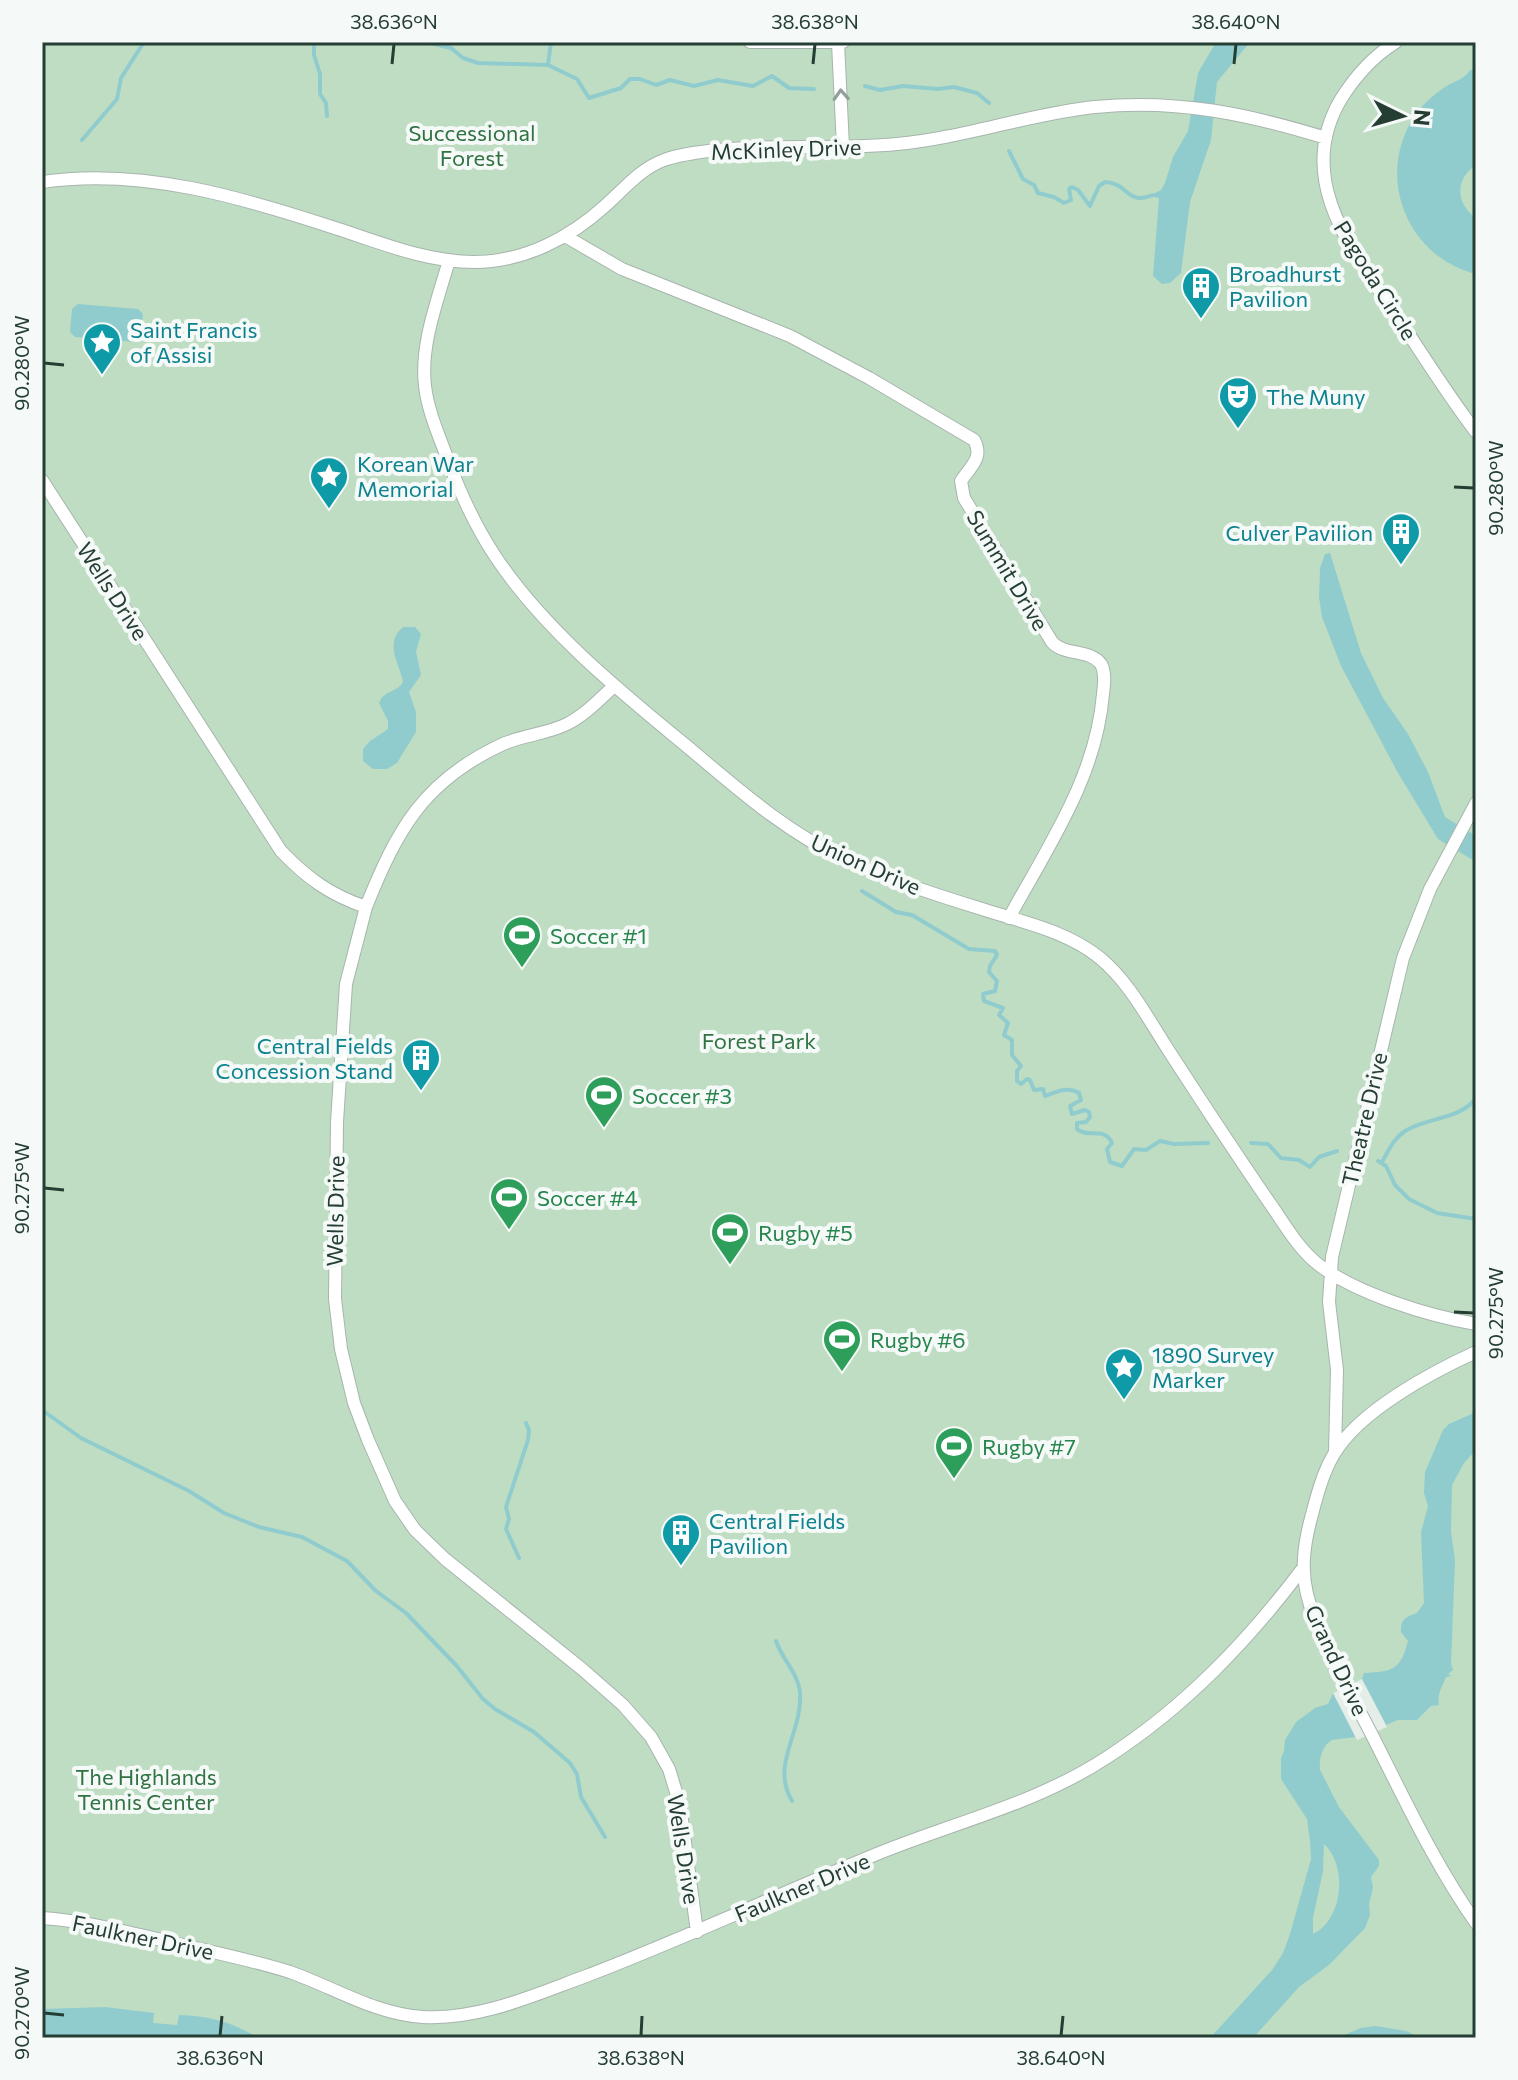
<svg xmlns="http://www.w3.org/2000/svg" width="1518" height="2080" viewBox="0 0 1518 2080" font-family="Commissioner,sans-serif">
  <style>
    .green { fill: #bfddc3 }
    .water { fill: #90ccce; fill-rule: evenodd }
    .pier { fill: #e4ede8 }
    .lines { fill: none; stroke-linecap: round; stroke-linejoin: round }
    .stream { stroke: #90ccce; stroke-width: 4 }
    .minor-casing { stroke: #a7b5ae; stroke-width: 14 }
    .minor { stroke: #fff; stroke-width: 12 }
    .oneway { stroke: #929e9a }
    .ticks { fill: none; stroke: #253e34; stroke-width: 3 }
    .labels { text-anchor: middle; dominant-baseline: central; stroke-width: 8; stroke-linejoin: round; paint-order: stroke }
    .park-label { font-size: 22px; fill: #317242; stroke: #f5f9f7 }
    .street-label { font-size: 22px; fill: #253e34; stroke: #f5f9f7 }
    .culture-label { font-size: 22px; fill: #0d838f; stroke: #f5f9f7; text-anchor: start }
    .leisure-label { font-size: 22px; fill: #27864d; stroke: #f5f9f7; text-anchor: start }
    .neatline { fill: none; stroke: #253e34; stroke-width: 3 }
    .ticks-label { font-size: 20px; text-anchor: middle; fill: #253e34 }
  </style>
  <rect width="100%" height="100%" fill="#e4ede8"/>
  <path class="green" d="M 42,42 L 1476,42 L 1476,2038 L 42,2038 Z"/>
  <path class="water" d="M 1216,42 L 1250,42 L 1217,82 L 1211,140 L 1190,202 L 1181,273 L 1170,283 L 1162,284 L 1153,276 L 1159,198 L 1149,196 L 1161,190 L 1165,183 L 1173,157 L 1188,131 L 1198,73 Z
    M 1470,70 L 1476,70 L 1476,165 C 1455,179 1455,203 1476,218 L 1476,274 C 1407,257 1375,177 1414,117 C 1422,105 1433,95 1445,87 C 1454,81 1464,80 1470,70 Z
    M 78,304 L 138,309 L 143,314 L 141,337 L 135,342 L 75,337 L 70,332 L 72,309 Z
    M 1330,553 L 1361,653 L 1383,698 L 1408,734 L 1428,772 L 1445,817 L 1476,836 L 1476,862 L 1438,839 L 1398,773 L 1341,666 L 1322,617 L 1319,597 L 1320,568 L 1325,554 Z
    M 403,627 L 415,627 L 421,634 L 416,652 L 421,675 L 409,692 L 416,712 L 416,732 L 397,763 L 387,769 L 373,769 L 363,761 L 363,749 L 370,741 L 388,729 L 388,721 L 379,703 C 384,690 398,692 403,682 C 399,662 384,643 403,627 Z
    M 1476,1412 L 1476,1450 L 1464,1463 L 1452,1485 L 1451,1532 L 1455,1560 L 1451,1664 L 1453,1670 L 1448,1674 L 1452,1676 L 1446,1677 C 1442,1688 1437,1693 1439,1705 L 1431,1706 L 1417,1720 L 1398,1720 L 1355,1737 L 1332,1740 C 1322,1746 1319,1758 1320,1770 L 1339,1807 L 1379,1860 L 1379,1866 L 1371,1877 L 1373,1888 L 1369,1904 L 1370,1915 L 1365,1928 L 1329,1965 L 1299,1987 L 1253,2038 L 1210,2038 L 1272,1970 L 1283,1953 L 1290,1934 L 1311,1859 L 1310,1841 L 1307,1819 L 1281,1779 L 1281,1758 L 1284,1751 L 1285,1740 L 1296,1722 L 1315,1708 L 1328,1704 L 1333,1693 L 1362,1679 L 1364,1673 C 1393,1671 1400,1671 1408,1641 L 1401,1632 C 1400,1619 1406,1617 1417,1613 L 1424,1603 L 1421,1532 L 1428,1506 L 1424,1493 L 1425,1472 L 1443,1430 L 1449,1424 ZM 1324,1844 C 1348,1866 1343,1920 1313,1934 L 1313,1918 L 1323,1871 Z
    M 105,2007 L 154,2013 L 153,2023 L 177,2025 L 179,2015 C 211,2016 231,2022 259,2038 L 42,2038 L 42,2009 Z
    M 1376,2026 L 1406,2031 L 1421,2038 L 1337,2038 L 1361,2028 Z"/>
  <path class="pier" d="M 1362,1679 L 1387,1727 L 1357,1740 L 1333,1693 Z"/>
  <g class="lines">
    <path class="stream" d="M 314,42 L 314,55 L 320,74 L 320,94 L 326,103 L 327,116
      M 426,42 L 451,48 L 463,58 L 478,63 L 548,65 L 577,79 L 589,98 L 621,88 L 630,79 L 640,79 L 656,85 L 670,80 L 694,86 L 718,80 L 753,86 L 772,76 L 789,88 L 814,89
      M 548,65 L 551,42
      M 865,86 L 880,90 L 903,86 L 938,89 L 954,87 L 977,93 L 989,103
      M 82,140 L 117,99 L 121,78 L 144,42
      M 1009,151 L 1023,179 L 1034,185 L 1038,193 L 1054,197 L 1064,203 L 1071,200 L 1069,189 L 1072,187 L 1078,190 L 1090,206 L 1099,186 L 1105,182 C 1129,183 1126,206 1153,195
      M 862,891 L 896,912 L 912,915 L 969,949 L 995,951 L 997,955 L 990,966 L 989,972 L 997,981 L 995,991 L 983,994 L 984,1001 L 1003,1008 L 999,1015 L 1008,1023 L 1004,1035 L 1012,1040 L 1012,1055 L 1021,1066 L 1017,1071 L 1017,1081 L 1021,1084 L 1027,1079 L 1030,1080 L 1034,1090 L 1043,1089 L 1045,1096 C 1056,1092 1068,1086 1079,1093 L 1081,1100 L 1070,1106 L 1072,1114 L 1085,1110 L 1089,1112 L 1090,1117 L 1086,1122 L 1077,1123 L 1077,1129 C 1088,1139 1105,1126 1112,1143 L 1107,1149 L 1110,1162 L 1122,1166 L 1134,1149 L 1146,1150 L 1160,1141 L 1174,1144 L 1208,1143
      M 1251,1143 L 1268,1144 L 1281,1158 L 1299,1160 L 1310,1167 L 1319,1157 L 1337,1151
      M 1378,1161 L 1386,1166 L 1395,1185 L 1409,1199 L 1437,1213 L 1476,1219
      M 1382,1162 C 1389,1150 1393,1139 1405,1131 C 1427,1117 1460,1120 1476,1098
      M 42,1410 L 81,1438 L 189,1491 L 224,1513 L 259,1527 L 302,1537 L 347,1561 L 376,1591 L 406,1613 L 456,1665 L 483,1699 L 495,1709 L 534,1732 L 570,1763 L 577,1774 L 581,1797 L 605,1837
      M 519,1558 L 506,1529 L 509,1519 L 506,1507 L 528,1440 L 529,1430 L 526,1423
      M 776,1641 C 782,1659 798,1673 800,1692 C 803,1733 770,1764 792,1801"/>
    <defs>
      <path id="minor" d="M 750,42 L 843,42
        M 1396,42 C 1372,57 1356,75 1341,99 C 1292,181 1356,255 1400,321 C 1425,358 1449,397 1476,432
        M 838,43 L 843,147
        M 42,182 C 142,167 244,198 338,229 C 381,243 427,262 474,262 C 524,262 570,238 606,205 C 625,188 640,169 664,160 C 681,154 699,152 717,150 C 777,144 837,150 897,144 C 964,138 1028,114 1095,107 C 1178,99 1248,114 1326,138
        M 565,236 L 622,269 L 790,336 L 869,378 L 974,440 C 984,458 970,467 961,481 L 964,498 L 1052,642 C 1064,656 1090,649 1101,664 C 1106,673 1104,685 1103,694 C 1096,778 1048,846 1009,918
        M 449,260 C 438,300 420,344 425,386 C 428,412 440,438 449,463 C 461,495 476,527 495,556 C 544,630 621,692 689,748 C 739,790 786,832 846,860 C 889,880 936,895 982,909 C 1022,922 1067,931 1100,958 C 1129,982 1147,1017 1167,1048 C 1200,1099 1234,1151 1269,1202 C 1284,1223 1298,1249 1319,1265 C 1357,1294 1429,1316 1476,1324
        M 42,480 L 281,851 C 307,878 330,895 366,907 L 346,984 L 337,1122 L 335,1299 L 341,1349 L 354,1403 L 368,1440 L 395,1501 L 415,1530 L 445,1559 L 582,1669 L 623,1705 L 651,1737 L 669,1769 L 680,1805 L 697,1932
        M 366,907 C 397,830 423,781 503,744 C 523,735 547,734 567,724 C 585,715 600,699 614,686
        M 1476,1352 C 1432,1372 1359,1411 1334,1454 C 1322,1474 1316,1499 1310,1522 C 1304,1546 1301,1569 1307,1594 C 1319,1644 1350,1691 1373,1737 C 1405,1800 1435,1865 1476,1923
        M 1335,1452 L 1337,1370 L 1329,1302 L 1332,1257 L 1403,958 L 1430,889 L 1476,803
        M 42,1918 C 87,1921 130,1933 174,1943 C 212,1952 252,1960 290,1972 C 335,1988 375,2014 423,2017 C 480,2020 534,1995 586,1976 C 683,1939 777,1895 872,1856 C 951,1823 1034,1805 1106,1758 C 1185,1707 1247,1642 1303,1568"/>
    </defs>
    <use href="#minor" class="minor-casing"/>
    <use href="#minor" class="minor"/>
  </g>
  <defs><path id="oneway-chevron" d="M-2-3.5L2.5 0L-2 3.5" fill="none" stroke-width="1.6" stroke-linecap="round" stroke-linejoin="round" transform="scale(2)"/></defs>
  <use class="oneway" href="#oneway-chevron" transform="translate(841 95) rotate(-93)"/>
  <path class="ticks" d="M 392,64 L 394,44M 813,64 L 815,44M 1234,64 L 1236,44M 44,363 L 64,365M 1454,487 L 1474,488M 44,1188 L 64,1190M 1454,1312 L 1474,1313M 44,2013 L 64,2015M 220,2036 L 222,2016M 641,2036 L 642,2016M 1061,2036 L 1063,2016"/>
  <defs>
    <symbol id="building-pin" viewBox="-11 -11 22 30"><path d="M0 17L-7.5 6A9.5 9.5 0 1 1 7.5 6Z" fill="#0f9aa8" stroke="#f5f9f7"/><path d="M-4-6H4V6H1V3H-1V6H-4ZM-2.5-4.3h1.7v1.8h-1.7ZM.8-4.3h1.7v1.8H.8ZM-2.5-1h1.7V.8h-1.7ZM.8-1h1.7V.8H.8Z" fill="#fff"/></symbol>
    <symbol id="sight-pin" viewBox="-11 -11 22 30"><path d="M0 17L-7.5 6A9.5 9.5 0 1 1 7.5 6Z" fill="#0f9aa8" stroke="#f5f9f7"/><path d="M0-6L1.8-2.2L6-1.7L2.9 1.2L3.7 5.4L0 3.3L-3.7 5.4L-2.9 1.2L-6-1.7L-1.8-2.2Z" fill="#fff"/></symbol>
    <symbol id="theatre-pin" viewBox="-11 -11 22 30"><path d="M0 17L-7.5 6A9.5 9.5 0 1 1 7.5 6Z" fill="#0f9aa8" stroke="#f5f9f7"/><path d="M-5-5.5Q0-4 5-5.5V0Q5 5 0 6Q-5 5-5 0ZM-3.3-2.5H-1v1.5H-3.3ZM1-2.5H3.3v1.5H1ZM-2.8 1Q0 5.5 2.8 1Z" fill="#fff"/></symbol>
    <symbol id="stadium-pin" viewBox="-11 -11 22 30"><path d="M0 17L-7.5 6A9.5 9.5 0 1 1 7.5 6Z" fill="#2e9e5b" stroke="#f5f9f7"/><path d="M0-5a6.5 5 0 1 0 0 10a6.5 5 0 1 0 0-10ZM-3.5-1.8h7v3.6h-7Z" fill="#fff"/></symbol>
  </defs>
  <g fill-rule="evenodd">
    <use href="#building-pin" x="1179" y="264" width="44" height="60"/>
    <use href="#sight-pin" x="80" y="320" width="44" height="60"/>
    <use href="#theatre-pin" x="1216" y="374" width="44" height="60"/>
    <use href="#sight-pin" x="307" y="454" width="44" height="60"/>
    <use href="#building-pin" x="1379" y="510" width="44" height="60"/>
    <use href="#stadium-pin" x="500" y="913" width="44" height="60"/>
    <use href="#building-pin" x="399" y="1036" width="44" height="60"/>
    <use href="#stadium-pin" x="582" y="1073" width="44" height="60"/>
    <use href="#stadium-pin" x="487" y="1175" width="44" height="60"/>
    <use href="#stadium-pin" x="708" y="1210" width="44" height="60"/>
    <use href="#stadium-pin" x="820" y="1317" width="44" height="60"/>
    <use href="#sight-pin" x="1102" y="1345" width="44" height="60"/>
    <use href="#stadium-pin" x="932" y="1424" width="44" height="60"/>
    <use href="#building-pin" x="659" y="1511" width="44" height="60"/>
  </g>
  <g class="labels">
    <g class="park-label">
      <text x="472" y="132">Successional<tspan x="472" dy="25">Forest</tspan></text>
      <text x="759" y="1040">Forest Park</text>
      <text x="146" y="1776">The Highlands<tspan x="146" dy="25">Tennis Center</tspan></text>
    </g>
    <g class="street-label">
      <text transform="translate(786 149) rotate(-2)">McKinley Drive</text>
      <text transform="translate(1376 280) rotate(58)">Pagoda Circle</text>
      <text transform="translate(1008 570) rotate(59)">Summit Drive</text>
      <text transform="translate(113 591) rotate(57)">Wells Drive</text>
      <text transform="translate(866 864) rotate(24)">Union Drive</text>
      <text transform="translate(1364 1119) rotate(-77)">Theatre Drive</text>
      <text transform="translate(335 1211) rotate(-89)">Wells Drive</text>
      <text transform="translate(1337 1660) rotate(65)">Grand Drive</text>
      <text transform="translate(684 1849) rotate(81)">Wells Drive</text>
      <text transform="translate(802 1887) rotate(-23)">Faulkner Drive</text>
      <text transform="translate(143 1937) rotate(12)">Faulkner Drive</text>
    </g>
    <g class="culture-label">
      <text x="1229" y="273">Broadhurst<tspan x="1229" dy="25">Pavilion</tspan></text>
      <text x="130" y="329">Saint Francis<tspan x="130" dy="25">of Assisi</tspan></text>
      <text x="1266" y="396">The Muny</text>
      <text x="357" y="463">Korean War<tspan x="357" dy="25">Memorial</tspan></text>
      <text x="1373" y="532" text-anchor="end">Culver Pavilion</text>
      <text x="393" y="1045" text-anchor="end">Central Fields<tspan x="393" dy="25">Concession Stand</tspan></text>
      <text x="1152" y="1354">1890 Survey<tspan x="1152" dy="25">Marker</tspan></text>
      <text x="709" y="1520">Central Fields<tspan x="709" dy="25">Pavilion</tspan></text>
    </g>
    <g class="leisure-label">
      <text x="550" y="935">Soccer #1</text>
      <text x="632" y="1095">Soccer #3</text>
      <text x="537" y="1197">Soccer #4</text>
      <text x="758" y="1232">Rugby #5</text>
      <text x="870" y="1339">Rugby #6</text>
      <text x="982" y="1446">Rugby #7</text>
    </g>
  </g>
  <rect width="1518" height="2080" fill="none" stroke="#f5f9f7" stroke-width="88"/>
  <g transform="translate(1402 116) rotate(95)" stroke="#f5f9f7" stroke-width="6" paint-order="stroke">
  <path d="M0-6L14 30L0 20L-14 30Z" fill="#253e34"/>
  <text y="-12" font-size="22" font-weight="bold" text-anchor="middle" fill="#253e34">N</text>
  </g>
  <rect x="44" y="44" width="1430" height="1992" class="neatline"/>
  <g class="ticks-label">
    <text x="394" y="29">38.636°N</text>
    <text x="815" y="29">38.638°N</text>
    <text x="1236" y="29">38.640°N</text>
    <text transform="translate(22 363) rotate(-90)" y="7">90.280°W</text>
    <text transform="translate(1496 488) rotate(-90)" y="7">90.280°W</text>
    <text transform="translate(22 1188) rotate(-90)" y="7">90.275°W</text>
    <text transform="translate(1496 1313) rotate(-90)" y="7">90.275°W</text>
    <text transform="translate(22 2013) rotate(-90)" y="7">90.270°W</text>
    <text x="220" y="2065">38.636°N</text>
    <text x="641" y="2065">38.638°N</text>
    <text x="1061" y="2065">38.640°N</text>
  </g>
</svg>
